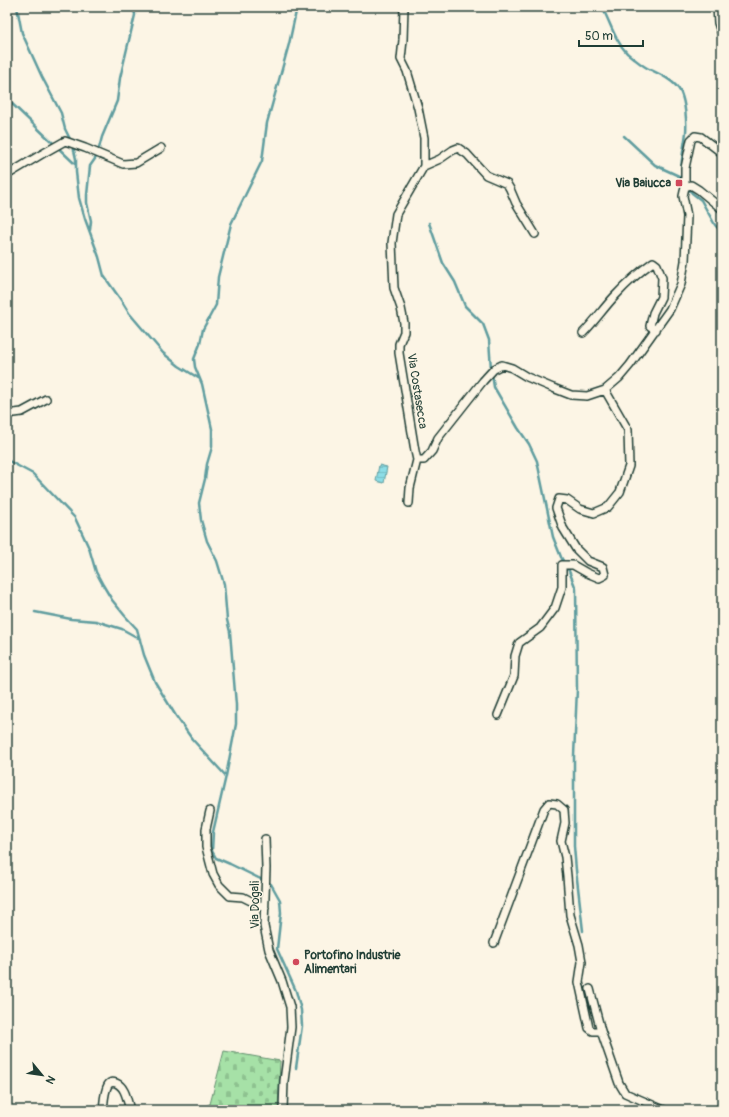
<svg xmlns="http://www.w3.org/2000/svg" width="729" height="1117" viewBox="0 0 729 1117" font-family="Pangolin,sans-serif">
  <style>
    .cemetery { fill: url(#cemetery-stones); stroke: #628f6e }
    .water { fill: url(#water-rules); stroke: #609d9f }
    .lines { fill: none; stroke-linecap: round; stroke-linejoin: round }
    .stream { stroke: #609d9f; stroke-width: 2.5 }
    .street-casing { stroke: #1f3d34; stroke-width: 10 }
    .street { stroke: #fcf5e5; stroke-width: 7 }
    .poi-dot { fill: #d1495b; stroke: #fcf5e5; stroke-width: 1.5 }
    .labels { text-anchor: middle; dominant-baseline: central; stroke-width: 3; stroke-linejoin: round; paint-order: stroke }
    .poi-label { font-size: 12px; font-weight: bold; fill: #1f3d34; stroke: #fcf5e5; text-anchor: end }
    .street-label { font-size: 12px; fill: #1f3d34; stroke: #fcf5e5 }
  </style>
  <defs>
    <pattern id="cemetery-stones" width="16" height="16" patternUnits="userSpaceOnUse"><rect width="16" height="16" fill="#a6e1a7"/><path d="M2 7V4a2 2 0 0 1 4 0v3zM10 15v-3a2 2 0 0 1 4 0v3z" fill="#8ec290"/></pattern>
    <pattern id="water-rules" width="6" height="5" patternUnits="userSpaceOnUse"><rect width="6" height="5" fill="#8cdde6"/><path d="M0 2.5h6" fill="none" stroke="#78bfc6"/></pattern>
  </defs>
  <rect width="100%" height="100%" fill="#fcf5e5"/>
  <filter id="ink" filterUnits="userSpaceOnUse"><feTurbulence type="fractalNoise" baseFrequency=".025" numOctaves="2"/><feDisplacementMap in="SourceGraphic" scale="8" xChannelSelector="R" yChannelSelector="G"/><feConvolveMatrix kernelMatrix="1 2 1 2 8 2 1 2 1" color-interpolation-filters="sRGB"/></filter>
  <g filter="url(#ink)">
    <path class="cemetery" d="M 224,1051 L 280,1061 L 278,1110 L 195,1110 L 210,1104 Z"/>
    <path class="water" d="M 379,465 L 387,467 L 384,483 L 376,481 Z"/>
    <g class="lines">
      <path class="stream" d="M 17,7 L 22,33 L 42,77 L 61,113 L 65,129 L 71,141
        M 602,7 C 610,22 615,41 627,53 C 633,58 640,64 647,68 C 658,73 676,81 681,93 C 685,103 687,121 686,132 C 685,144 678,171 683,181
        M 7,99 L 75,164
        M 624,136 L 655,165 L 681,177
        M 73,146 L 76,159 L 76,172 L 79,198 L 85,219 L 99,257 L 104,276 L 121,300 L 129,313 L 163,353 L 179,366 L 200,379
        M 688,188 L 692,193 L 701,200 L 715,225 L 722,233
        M 429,223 L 443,263 L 455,282 L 465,306 L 483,324 L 489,340 L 491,369
        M 90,230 L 91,221 L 87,203 L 87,195 L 90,166 L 97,156 L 102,137 L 117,101 L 120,78 L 135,15 L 134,7
        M 492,374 L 494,387 L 518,428 L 529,444 L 537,461 L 553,537 L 561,557 L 569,571 L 576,589 L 577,689 L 574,756 L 574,846 L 576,870 L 583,931
        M 7,460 L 33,474 L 75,518 L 89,548 L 96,572 L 103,585 L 112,600 L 125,616 L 137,629 L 144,655 L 155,682 L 176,716 L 192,739 L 226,776
        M 35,612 L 71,619 L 96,621 L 122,629 L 140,639
        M 296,1068 L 302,1026 L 301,1010 L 296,991 L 277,949 L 281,913 L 280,900 L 271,884 L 230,864 L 216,858 L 212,851 L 213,832 L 226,776 L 236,724 L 236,705 L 230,632 L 227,620 L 224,584 L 217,561 L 207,541 L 201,520 L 199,503 L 205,479 L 207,464 L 212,447 L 212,429 L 202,384 L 195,367 L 194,359 L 200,344 L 203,329 L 216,305 L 218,277 L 231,224 L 262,161 L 267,123 L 289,44 L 297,7"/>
      <defs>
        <path id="street" d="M 404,7 L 403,40 L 401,59 L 407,71 L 418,108 L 424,138 L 424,166 L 396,214 L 392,243 L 394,288 L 401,308 L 404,323 L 404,332 L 399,344 L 399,353 L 415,451 L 417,460 L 410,488 L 409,503
          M 717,7 L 718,23 L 722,35
          M 424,166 L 440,159 L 453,150 L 458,148 L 467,154 L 486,175 L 507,184 L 510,189 L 516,203 L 535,234
          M 7,175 L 42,154 L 65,141 L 85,148 L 123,164 L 136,163 L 161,148
          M 685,187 L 691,185 L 699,190 L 722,209
          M 583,333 C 594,322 603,309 614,297 C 626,284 639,272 653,262 L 657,265 L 662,278 L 661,297 L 653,313 L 650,326 L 656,330
          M 7,414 L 22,412 L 46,399
          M 417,460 L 424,460 L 432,451 L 438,438 L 483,381 L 494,369 L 502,365 L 512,368 L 527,377 L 553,388 L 571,395 L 587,396 L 605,390 L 619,378 L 630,365 L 670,309 L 681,284 L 685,261 L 687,216 L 683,196 L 685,187 L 685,168 L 691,140 L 695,136 L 701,137 L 722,153
          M 498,715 L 514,676 L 515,656 L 519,643 L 540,628 L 555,608 L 562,587 L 562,565 L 573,565 L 587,573 L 599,578 L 605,575 L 603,567 L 588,561 L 576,549 L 563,528 L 556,508 L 559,499 L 567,500 L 580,509 L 594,513 L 608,507 L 620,492 L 629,466 L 628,430 L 605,390
          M 210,811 L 206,829 L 206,847 L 213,874 L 219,885 L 230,896 L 243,897 L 265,908
          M 265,839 L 266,868 L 264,926 L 269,950 L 282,981 L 290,1007 L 291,1027 L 284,1081 L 283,1110
          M 721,859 L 722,860
          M 494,943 L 544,809 L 549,803 L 557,804 L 564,810 L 565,823 L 561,841 L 565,857 L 567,876 L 570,915 L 579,945 L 582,962 L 579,982 L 589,1028 L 593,1031 L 601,1031
          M 590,989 L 601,1031 L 619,1083 L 625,1093 L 664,1110
          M 103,1110 C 104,1102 104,1092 108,1085 C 110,1082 113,1082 116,1083 C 126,1087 127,1101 130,1110"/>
      </defs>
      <use href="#street" class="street-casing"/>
      <use href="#street" class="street"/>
    </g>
  </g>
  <g class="poi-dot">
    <rect x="675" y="179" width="8" height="8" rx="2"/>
    <circle cx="296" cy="962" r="4"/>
  </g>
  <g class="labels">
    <g class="poi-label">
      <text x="671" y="183">Via Baiucca</text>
      <text x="304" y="955" text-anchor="start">Portofino Industrie<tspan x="304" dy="14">Alimentari</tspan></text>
    </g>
    <g class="street-label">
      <text transform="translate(417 391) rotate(81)">Via Costasecca</text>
      <text transform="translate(255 905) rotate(-90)">Via Dogali</text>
    </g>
  </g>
  <rect width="729" height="1117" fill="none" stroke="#fcf5e5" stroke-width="24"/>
  <rect x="12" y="12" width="705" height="1093" fill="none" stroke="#1f3d34" stroke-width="1.5" filter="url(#ink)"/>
  <g transform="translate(42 1075) rotate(119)" stroke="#fcf5e5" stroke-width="3" paint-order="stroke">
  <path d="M0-3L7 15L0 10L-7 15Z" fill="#1f3d34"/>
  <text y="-6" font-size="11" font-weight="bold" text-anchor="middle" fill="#1f3d34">N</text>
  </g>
  <path d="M579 40v6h64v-6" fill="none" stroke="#1f3d34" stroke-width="2"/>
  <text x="585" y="40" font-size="12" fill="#1f3d34" stroke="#fcf5e5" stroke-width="3" paint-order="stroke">50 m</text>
</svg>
